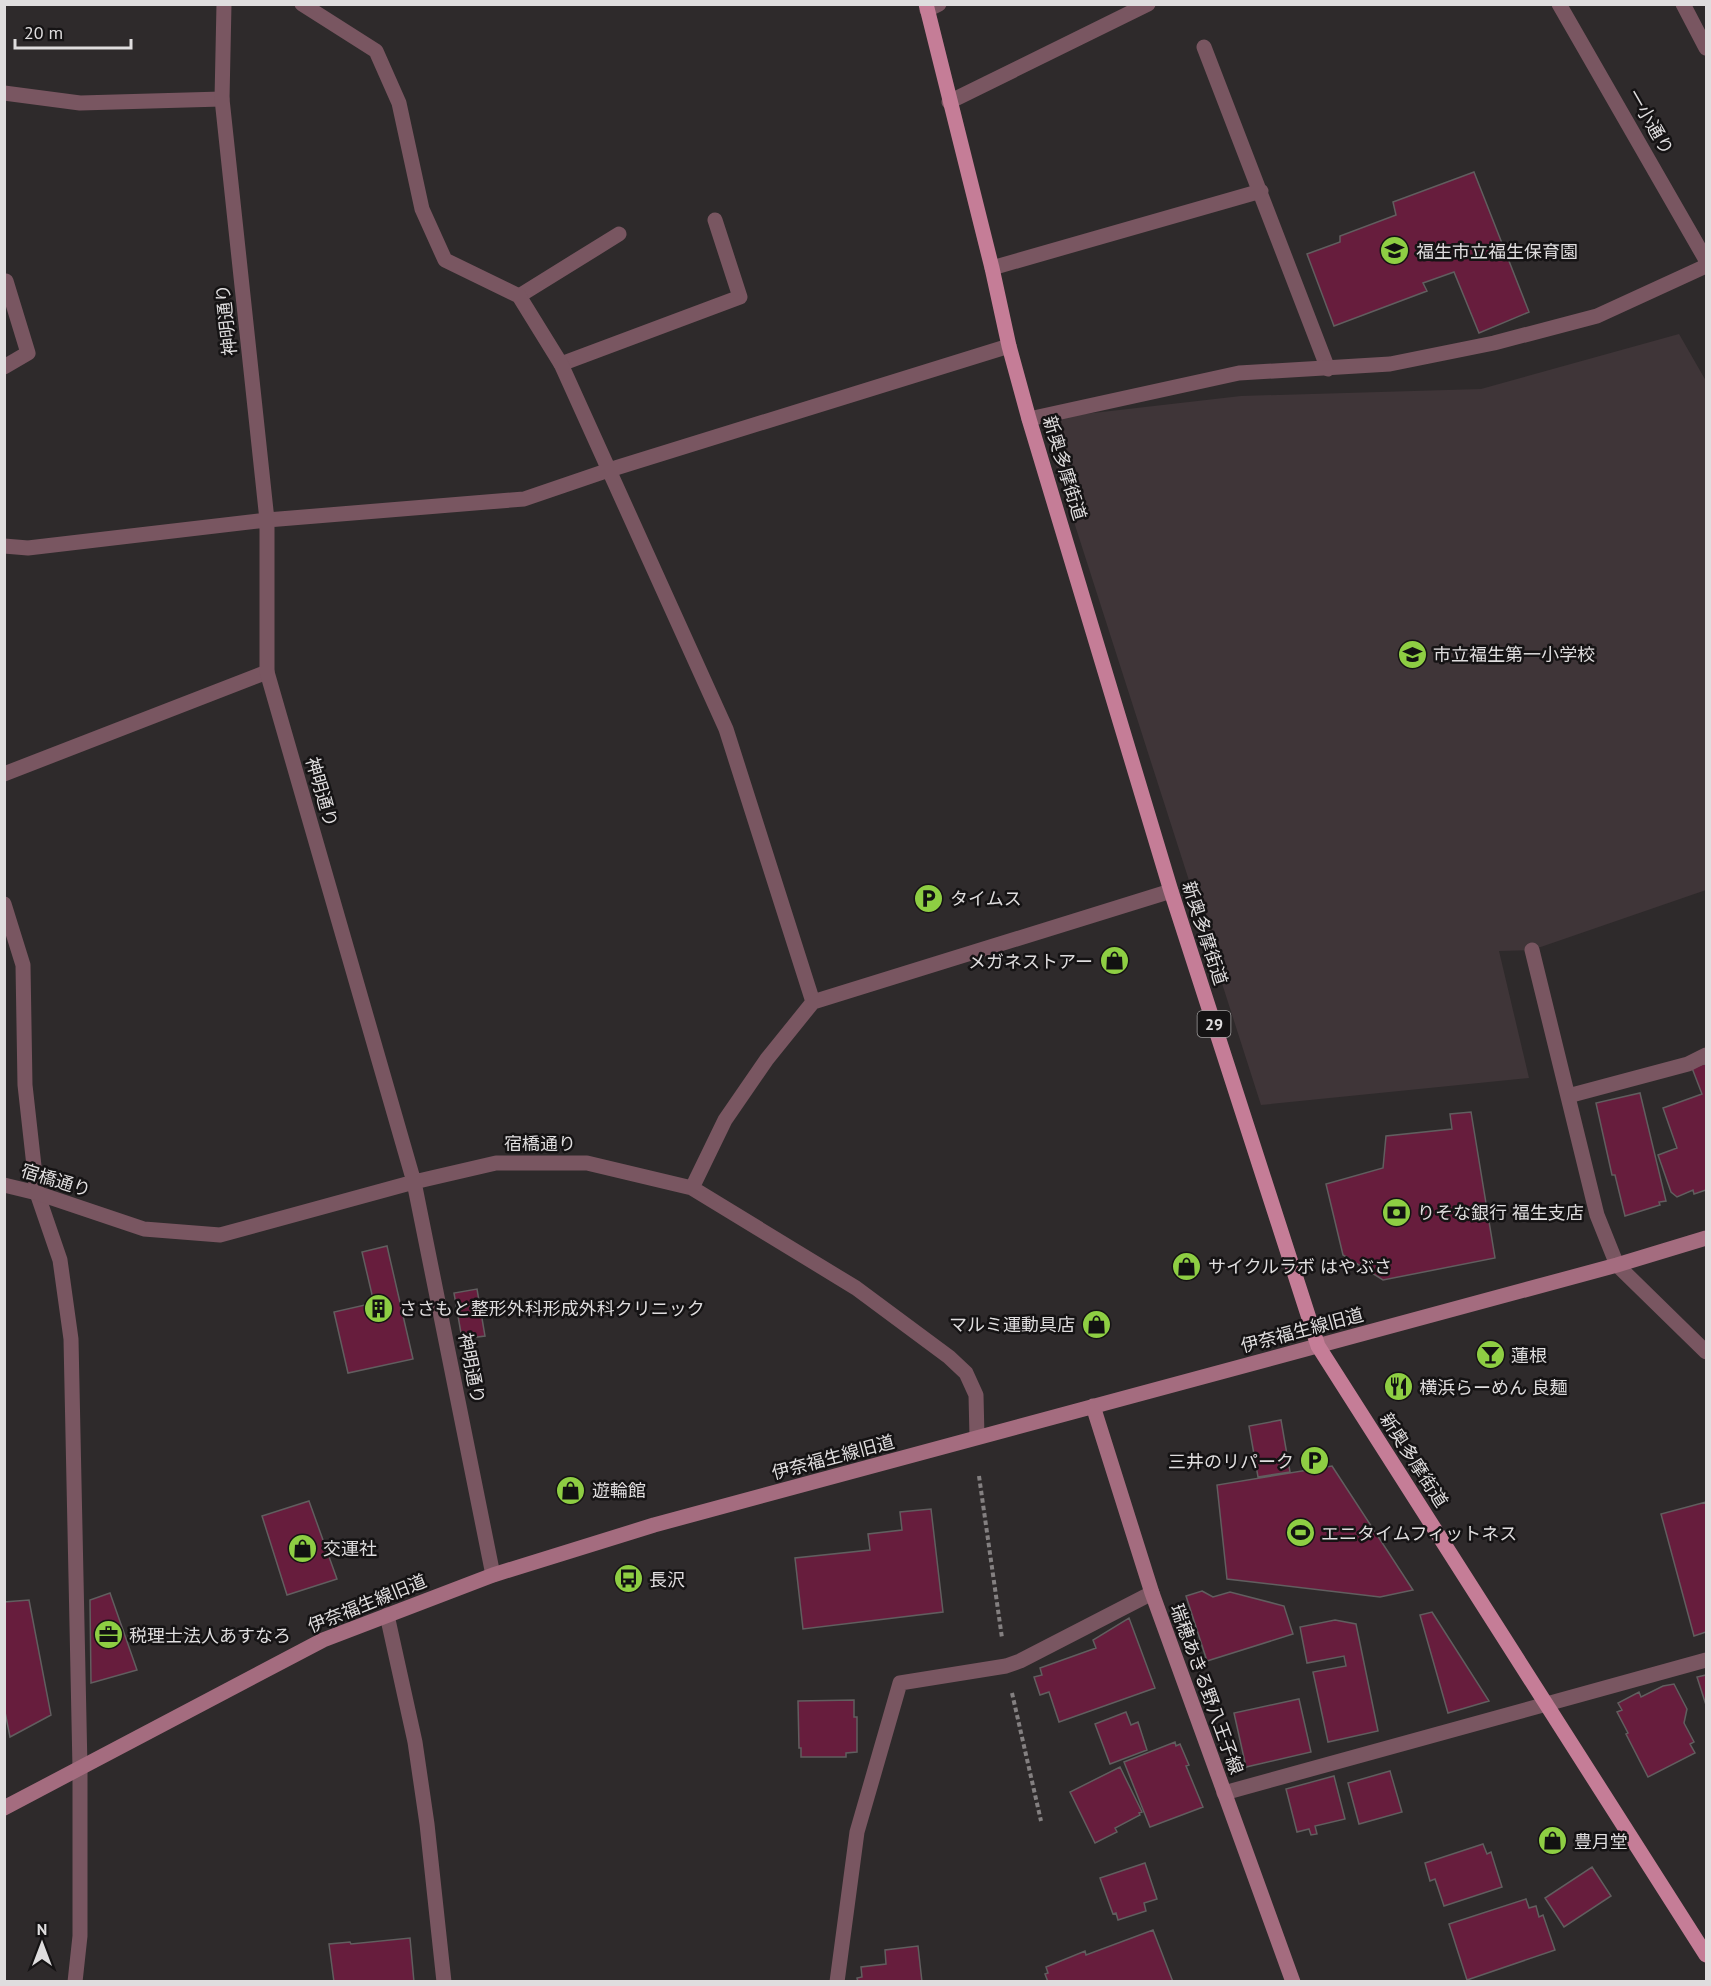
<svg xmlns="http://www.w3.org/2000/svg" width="1711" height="1986" viewBox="0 0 1711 1986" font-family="'PT Sans','Noto Sans JP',sans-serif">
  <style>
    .built { fill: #3f3538 }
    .building { fill: #671d3d; stroke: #615e5f; stroke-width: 1.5 }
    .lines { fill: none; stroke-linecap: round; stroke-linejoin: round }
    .path { stroke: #848081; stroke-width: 4; stroke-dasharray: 4.5 3; stroke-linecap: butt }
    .lane { stroke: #795661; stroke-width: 15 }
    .street { stroke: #795661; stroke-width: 15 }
    .secondary { stroke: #a46c7f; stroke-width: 15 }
    .primary { stroke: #c57d97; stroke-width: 15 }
    .labels { text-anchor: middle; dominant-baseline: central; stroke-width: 5; stroke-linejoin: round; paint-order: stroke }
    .shield { fill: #151314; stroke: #a2a0a1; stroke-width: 1.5 }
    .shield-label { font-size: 16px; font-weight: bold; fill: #dfddde }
    .street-label { font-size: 18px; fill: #dfddde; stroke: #151314 }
    .poi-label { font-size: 18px; fill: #dfddde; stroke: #151314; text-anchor: start }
  </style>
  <rect width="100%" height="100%" fill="#2e2a2b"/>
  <path class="built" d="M 1679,334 L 1706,381 L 1706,890 L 1532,950 L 1499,951 L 1529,1078 L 1261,1105 L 1041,419 L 1241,396 L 1481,389 Z"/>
  <path class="building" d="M 1474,172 L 1529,312 L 1479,333 L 1454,272 L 1423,283 L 1427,291 L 1334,326 L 1307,254 L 1340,242 L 1340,236 L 1396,215 L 1393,202 Z
    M 1706,1063 L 1706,1190 L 1694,1194 L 1693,1190 L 1677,1197 L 1671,1192 L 1658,1155 L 1677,1148 L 1663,1108 L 1702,1094 L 1692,1068 Z
    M 1640,1093 L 1666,1201 L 1659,1202 L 1660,1205 L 1625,1216 L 1615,1175 L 1612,1175 L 1596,1103 Z
    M 1471,1112 L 1495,1258 L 1383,1280 L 1343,1255 L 1326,1184 L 1383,1168 L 1386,1136 L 1452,1129 L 1450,1114 Z
    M 387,1246 L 413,1359 L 348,1373 L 334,1312 L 374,1303 L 362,1252 Z
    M 477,1289 L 485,1336 L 462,1339 L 454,1293 Z
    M 1281,1420 L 1290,1472 L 1258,1477 L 1249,1426 Z
    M 1332,1466 L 1413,1590 L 1380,1597 L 1227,1579 L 1217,1485 Z
    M 309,1501 L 337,1579 L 287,1595 L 262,1516 Z
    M 1706,1502 L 1706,1632 L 1694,1636 L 1661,1514 Z
    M 931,1509 L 943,1612 L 803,1629 L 795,1558 L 870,1550 L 868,1534 L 902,1530 L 900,1512 Z
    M 1202,1591 L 1213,1597 L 1230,1592 L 1284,1606 L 1293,1634 L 1207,1661 L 1186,1596 Z
    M 110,1593 L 137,1670 L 91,1683 L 90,1600 Z
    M 29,1600 L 51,1715 L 10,1737 L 4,1707 L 4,1602 Z
    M 1432,1612 L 1489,1701 L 1448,1713 L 1420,1615 Z
    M 1129,1618 L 1155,1688 L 1059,1722 L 1049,1692 L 1040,1695 L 1034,1677 L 1042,1675 L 1040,1668 L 1096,1648 L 1093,1640 Z
    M 1335,1620 L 1356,1624 L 1378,1731 L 1328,1742 L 1313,1672 L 1346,1666 L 1344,1656 L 1307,1663 L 1300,1627 Z
    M 1706,1675 L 1706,1705 L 1697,1677 Z
    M 1674,1684 L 1687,1709 L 1684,1723 L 1694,1742 L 1690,1744 L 1695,1753 L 1648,1777 L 1626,1734 L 1628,1733 L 1617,1712 L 1622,1710 L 1618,1703 L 1639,1692 L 1641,1697 L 1663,1686 Z
    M 1299,1699 L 1311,1752 L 1246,1767 L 1234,1713 Z
    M 854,1700 L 854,1717 L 857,1717 L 857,1752 L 846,1753 L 846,1757 L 801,1757 L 801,1748 L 799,1748 L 798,1701 Z
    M 1126,1712 L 1131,1725 L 1138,1722 L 1147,1750 L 1110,1764 L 1095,1724 Z
    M 1175,1742 L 1176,1746 L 1180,1744 L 1189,1765 L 1186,1766 L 1203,1807 L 1150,1827 L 1124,1762 Z
    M 1120,1767 L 1142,1812 L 1139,1813 L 1140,1815 L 1115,1828 L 1117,1832 L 1095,1843 L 1070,1792 Z
    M 1390,1771 L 1402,1812 L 1359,1824 L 1348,1783 Z
    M 1334,1776 L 1345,1819 L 1315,1826 L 1317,1834 L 1311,1835 L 1309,1829 L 1297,1832 L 1286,1789 Z
    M 1483,1844 L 1487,1854 L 1491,1852 L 1502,1887 L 1444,1906 L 1435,1879 L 1430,1881 L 1425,1863 Z
    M 1145,1863 L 1157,1899 L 1144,1903 L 1146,1911 L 1118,1920 L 1116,1913 L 1113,1914 L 1100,1878 Z
    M 1592,1867 L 1611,1896 L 1564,1927 L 1545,1898 Z
    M 1526,1899 L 1529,1908 L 1536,1906 L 1539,1917 L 1543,1915 L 1555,1950 L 1467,1980 L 1449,1924 Z
    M 1153,1930 L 1173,1982 L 1048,1982 L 1045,1974 L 1048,1973 L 1046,1967 L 1085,1951 L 1086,1955 Z
    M 410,1938 L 414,1982 L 334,1982 L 329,1944 L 350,1942 L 351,1944 Z
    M 918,1946 L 922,1982 L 858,1982 L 857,1978 L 862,1977 L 861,1967 L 886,1964 L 885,1950 Z"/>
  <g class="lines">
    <path class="path" d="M 979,1476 L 1002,1638
      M 1012,1693 L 1041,1821"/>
    <path class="lane" d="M 1683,4 L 1706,48
      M 1204,47 L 1328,369
      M 4,93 L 80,103 L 222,99
      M 949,102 L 1148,4
      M 992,268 L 1261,191
      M 519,296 L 619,234
      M 561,364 L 740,297 L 715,220
      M 4,367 L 28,353 L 6,281
      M 4,774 L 267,672
      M 4,904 L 23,965 L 25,1085 L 37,1193 L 60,1260 L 71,1339 L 80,1768 L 80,1936 L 75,1982"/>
    <path class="street" d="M 224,4 L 222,99 L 267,520 L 267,672 L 414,1182 L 493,1575
      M 302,4 L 376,51 L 399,103 L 422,209 L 445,260 L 519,296 L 561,364 L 726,729 L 813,1002
      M 1559,4 L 1706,260
      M 927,10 L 939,4
      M 1029,419 L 1239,373 L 1390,364 L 1494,343 L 1597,316 L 1706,266
      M 4,546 L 28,548 L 267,520 L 524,499 L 609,470 L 1009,346
      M 1532,950 L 1597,1215 L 1617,1265 L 1706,1352
      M 1568,1096 L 1688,1064 L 1706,1055
      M 4,1185 L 37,1193 L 144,1229 L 220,1235 L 414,1182 L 496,1163 L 587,1163 L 692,1188 L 856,1288 L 949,1357 L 966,1373 L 976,1395 L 977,1437
      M 692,1188 L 725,1120 L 767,1059 L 813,1002 L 1171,891
      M 387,1615 L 415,1742 L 427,1824 L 444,1982
      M 1224,1793 L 1706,1660
      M 837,1982 L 857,1832 L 900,1683 L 1006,1666 L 1020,1661 L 1152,1593"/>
    <path class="secondary" d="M 1093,1406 L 1152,1593 L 1293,1982
      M 4,1808 L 323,1640 L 493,1575 L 654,1525 L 1617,1265 L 1706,1238"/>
    <path class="primary" d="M 926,4 L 992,268 L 1009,346 L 1029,419 L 1171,891 L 1318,1346 L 1706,1955"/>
  </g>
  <defs>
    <symbol id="school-disc" viewBox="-11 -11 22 22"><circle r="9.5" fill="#8ece43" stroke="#151314"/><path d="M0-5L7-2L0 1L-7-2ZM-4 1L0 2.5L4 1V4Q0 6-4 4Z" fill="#111"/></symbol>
    <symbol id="parking-disc" viewBox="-11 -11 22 22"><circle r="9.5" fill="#8ece43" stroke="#151314"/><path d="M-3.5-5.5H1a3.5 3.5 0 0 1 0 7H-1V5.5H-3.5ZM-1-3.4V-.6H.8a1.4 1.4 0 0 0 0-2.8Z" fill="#111"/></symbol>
    <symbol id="shop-disc" viewBox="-11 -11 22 22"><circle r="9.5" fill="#8ece43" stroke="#151314"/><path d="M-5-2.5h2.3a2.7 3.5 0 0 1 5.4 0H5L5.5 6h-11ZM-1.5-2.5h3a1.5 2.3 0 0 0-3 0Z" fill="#111"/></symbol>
    <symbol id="bank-disc" viewBox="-11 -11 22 22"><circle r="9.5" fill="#8ece43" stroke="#151314"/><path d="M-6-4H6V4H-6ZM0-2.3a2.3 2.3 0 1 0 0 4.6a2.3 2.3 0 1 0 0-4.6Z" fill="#111"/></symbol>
    <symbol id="building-disc" viewBox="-11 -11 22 22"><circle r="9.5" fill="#8ece43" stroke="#151314"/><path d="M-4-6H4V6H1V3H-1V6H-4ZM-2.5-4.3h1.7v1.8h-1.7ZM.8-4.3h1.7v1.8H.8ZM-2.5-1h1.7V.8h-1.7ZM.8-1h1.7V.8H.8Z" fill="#111"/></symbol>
    <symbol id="bar-disc" viewBox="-11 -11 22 22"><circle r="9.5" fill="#8ece43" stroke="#151314"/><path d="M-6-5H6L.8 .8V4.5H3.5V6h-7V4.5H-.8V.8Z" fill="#111"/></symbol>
    <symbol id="restaurant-disc" viewBox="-11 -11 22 22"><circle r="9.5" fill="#8ece43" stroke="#151314"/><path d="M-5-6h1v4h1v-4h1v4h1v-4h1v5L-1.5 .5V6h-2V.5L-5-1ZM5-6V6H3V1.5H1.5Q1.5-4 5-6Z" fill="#111"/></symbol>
    <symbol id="stadium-disc" viewBox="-11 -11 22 22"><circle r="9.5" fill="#8ece43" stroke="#151314"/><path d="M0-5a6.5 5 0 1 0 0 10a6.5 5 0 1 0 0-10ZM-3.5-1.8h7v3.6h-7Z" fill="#111"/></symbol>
    <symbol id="bus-disc" viewBox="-11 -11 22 22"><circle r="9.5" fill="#8ece43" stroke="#151314"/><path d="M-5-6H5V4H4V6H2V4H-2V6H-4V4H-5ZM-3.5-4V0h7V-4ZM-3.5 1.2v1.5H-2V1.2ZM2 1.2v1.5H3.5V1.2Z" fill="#111"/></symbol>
    <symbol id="office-disc" viewBox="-11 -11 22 22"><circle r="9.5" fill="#8ece43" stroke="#151314"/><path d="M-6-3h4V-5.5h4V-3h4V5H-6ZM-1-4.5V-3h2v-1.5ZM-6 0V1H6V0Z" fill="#111"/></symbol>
  </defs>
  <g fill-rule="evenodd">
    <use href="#school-disc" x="1378" y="234" width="33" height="33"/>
    <use href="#school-disc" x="1396" y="638" width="33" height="33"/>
    <use href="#parking-disc" x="912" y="882" width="33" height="33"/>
    <use href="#shop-disc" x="1098" y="944" width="33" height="33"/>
    <use href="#bank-disc" x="1380" y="1196" width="33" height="33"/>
    <use href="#shop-disc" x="1170" y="1250" width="33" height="33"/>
    <use href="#building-disc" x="362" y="1292" width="33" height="33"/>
    <use href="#shop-disc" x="1080" y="1308" width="33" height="33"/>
    <use href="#bar-disc" x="1474" y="1338" width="33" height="33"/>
    <use href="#restaurant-disc" x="1382" y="1370" width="33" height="33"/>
    <use href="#parking-disc" x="1298" y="1444" width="33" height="33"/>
    <use href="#shop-disc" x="554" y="1474" width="33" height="33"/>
    <use href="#stadium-disc" x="1284" y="1516" width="33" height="33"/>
    <use href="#shop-disc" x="286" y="1532" width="33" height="33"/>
    <use href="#bus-disc" x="612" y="1562" width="33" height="33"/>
    <use href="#office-disc" x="92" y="1618" width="33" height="33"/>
    <use href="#shop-disc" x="1536" y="1824" width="33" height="33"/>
  </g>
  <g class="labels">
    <rect class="shield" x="1197.5" y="1011" width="33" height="26" rx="4.5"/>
    <g class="shield-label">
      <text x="1214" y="1024">29</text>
    </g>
    <g class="street-label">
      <text transform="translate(1651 122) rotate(60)">一小通り</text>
      <text transform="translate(226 320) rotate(-96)">神明通り</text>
      <text transform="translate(1065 468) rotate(73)">新奥多摩街道</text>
      <text transform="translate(322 792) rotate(74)">神明通り</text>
      <text transform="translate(1205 933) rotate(72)">新奥多摩街道</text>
      <text x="540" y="1143">宿橋通り</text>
      <text transform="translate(56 1180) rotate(17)">宿橋通り</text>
      <text transform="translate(1302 1330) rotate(-15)">伊奈福生線旧道</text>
      <text transform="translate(472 1368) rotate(79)">神明通り</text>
      <text transform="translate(833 1457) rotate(-15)">伊奈福生線旧道</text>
      <text transform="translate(1414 1460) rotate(57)">新奥多摩街道</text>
      <text transform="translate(367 1603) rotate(-22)">伊奈福生線旧道</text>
      <text transform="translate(1207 1689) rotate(70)">瑞穂あきる野八王子線</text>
    </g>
    <g class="poi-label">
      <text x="1416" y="251">福生市立福生保育園</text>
      <text x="1433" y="654">市立福生第一小学校</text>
      <text x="950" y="898">タイムス</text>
      <text x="1093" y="961" text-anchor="end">メガネストアー</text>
      <text x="1417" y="1212">りそな銀行 福生支店</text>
      <text x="1208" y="1266">サイクルラボ はやぶさ</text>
      <text x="399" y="1308">ささもと整形外科形成外科クリニック</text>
      <text x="1075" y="1324" text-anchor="end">マルミ運動具店</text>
      <text x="1511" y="1355">蓮根</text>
      <text x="1419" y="1387">横浜らーめん 良麺</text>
      <text x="1294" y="1461" text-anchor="end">三井のリパーク</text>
      <text x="592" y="1490">遊輪館</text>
      <text x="1321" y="1533">エニタイムフィットネス</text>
      <text x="323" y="1548">交運社</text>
      <text x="649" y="1579">長沢</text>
      <text x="129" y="1635">税理士法人あすなろ</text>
      <text x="1574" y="1841">豊月堂</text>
    </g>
  </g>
  <rect width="1711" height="1986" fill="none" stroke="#dfddde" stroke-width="12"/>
  <g transform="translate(42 1944)" stroke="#151314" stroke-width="4.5" paint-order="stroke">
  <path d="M0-4.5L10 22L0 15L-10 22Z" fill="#dfddde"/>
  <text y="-9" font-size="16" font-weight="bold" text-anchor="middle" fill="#dfddde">N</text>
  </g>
  <path d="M15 39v9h116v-9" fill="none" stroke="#dfddde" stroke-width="3"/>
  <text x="24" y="39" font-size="18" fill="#dfddde" stroke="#151314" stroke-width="4.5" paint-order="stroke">20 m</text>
</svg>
